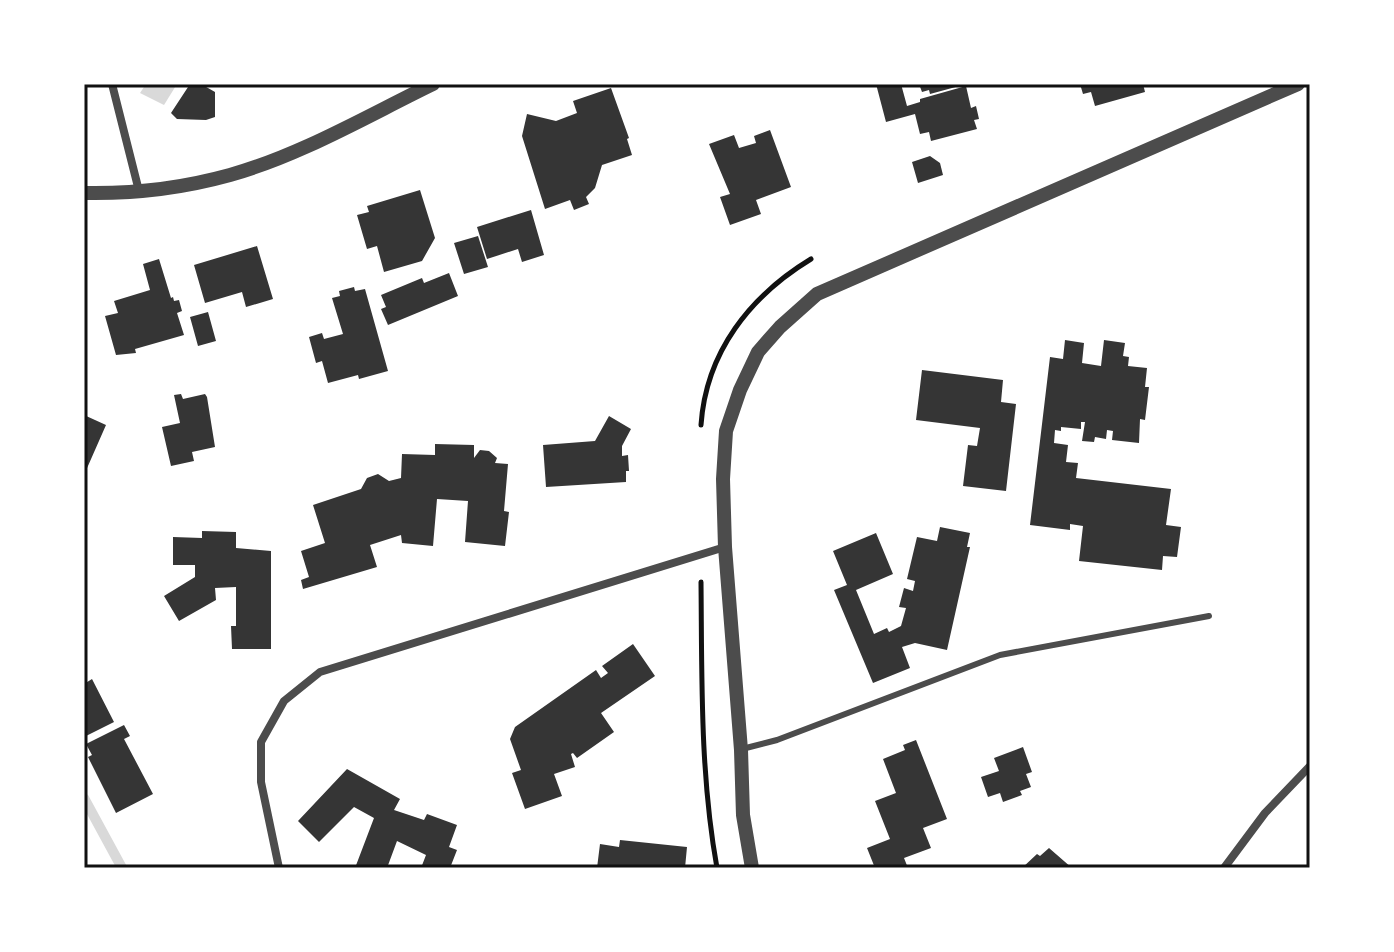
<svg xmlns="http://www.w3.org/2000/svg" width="1394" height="952" viewBox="0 0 1394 952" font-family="Roboto,sans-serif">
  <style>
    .water { fill: #d9d9d9 }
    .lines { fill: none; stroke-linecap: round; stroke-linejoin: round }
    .stream { stroke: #d9d9d9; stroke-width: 10 }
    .building { fill: #353535 }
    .path { stroke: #111; stroke-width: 5 }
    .service { stroke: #4c4c4c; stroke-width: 6 }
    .minor { stroke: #4c4c4c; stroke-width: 8 }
    .tertiary { stroke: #4c4c4c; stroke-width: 14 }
    .neatline { fill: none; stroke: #111; stroke-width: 3 }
  </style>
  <rect width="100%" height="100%" fill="#fff"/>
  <path class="water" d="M 146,84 L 177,84 L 164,105 L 140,93 Z"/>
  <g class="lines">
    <path class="stream" d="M 84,798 L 122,868"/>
  </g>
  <path class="building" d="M 190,84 L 201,84 L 215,92 L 215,117 L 206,120 L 177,119 L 171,113 Z
    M 876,84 L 901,84 L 907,106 L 920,102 L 920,99 L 966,86 L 971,108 L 976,106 L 979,119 L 974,120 L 977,129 L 931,141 L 929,132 L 920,134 L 915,114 L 886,122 Z
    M 919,84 L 963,84 L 963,85 L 930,94 L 929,90 L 922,92 Z
    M 1080,84 L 1143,84 L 1145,92 L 1095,106 L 1091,92 L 1083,94 Z
    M 611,88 L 629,138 L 627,139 L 632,155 L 602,165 L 595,188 L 586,197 L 589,204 L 574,210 L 570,200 L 545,209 L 522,136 L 527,114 L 556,121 L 577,113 L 573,101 Z
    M 770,130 L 791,187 L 756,200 L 761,214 L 730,225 L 720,197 L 730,194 L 709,144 L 734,135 L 739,148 L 756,143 L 754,136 Z
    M 930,156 L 940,163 L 943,175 L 918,183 L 912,162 Z
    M 420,190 L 435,238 L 422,261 L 384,272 L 377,246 L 367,249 L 357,215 L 369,212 L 367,206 Z
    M 531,210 L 544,255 L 522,262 L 518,249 L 487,259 L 477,227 Z
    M 478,236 L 488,267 L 464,274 L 454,243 Z
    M 257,246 L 273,299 L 246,307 L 242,292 L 205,303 L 194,265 Z
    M 159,259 L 171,298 L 173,297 L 174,301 L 179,300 L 182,311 L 177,313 L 184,335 L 135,349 L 136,353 L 116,355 L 105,316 L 118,313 L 114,301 L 150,290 L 143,264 Z
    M 449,273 L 458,296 L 388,325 L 381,309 L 386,307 L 381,295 L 422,278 L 424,283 Z
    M 354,287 L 355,291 L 365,289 L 388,371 L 359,379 L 358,375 L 328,383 L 322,361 L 316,363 L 309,337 L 322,333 L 324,339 L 343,334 L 332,298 L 340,296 L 339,291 Z
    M 208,312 L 216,341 L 198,346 L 190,317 Z
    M 1065,340 L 1084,343 L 1082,363 L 1101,366 L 1104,340 L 1125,343 L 1123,356 L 1129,357 L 1128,366 L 1147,368 L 1145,387 L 1149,387 L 1145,420 L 1140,419 L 1139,443 L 1112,440 L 1113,431 L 1107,430 L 1106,439 L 1095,437 L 1094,442 L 1082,441 L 1085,422 L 1081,422 L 1081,429 L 1061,427 L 1061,431 L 1055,430 L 1054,443 L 1068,445 L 1066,462 L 1078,463 L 1076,478 L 1171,489 L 1166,525 L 1181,527 L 1177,557 L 1163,556 L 1162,570 L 1079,561 L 1083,526 L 1070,524 L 1070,530 L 1030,525 L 1050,357 L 1063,359 Z
    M 922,370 L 1003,380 L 1001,402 L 1016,404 L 1006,491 L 963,486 L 968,445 L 977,446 L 980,428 L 916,420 Z
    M 181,394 L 183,399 L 205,394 L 207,397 L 215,447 L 192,452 L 194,461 L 171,466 L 162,427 L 180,423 L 174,395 Z
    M 84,415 L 106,425 L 84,475 Z
    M 609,416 L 631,429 L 622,446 L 622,456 L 628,455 L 629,471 L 626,471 L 626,482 L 546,487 L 543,445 L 595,441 Z
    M 435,444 L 474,445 L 474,458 L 480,450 L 489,451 L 497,458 L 495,463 L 508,464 L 504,511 L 509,512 L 505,546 L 465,542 L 468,501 L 437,499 L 433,546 L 402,543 L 401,535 L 370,545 L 377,567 L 303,589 L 301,580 L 309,577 L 301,551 L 325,543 L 313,505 L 361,489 L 367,478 L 378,474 L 389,481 L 401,478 L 402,454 L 435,455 Z
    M 940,527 L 970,533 L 967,547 L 970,547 L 947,650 L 915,643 L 902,647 L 910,668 L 873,683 L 834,590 L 847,585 L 833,551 L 876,533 L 893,574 L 856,590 L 874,634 L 887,628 L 889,632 L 901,626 L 906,608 L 899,607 L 904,588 L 913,591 L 915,581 L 907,579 L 917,537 L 937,541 Z
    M 202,531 L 236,532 L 236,548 L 271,551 L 271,649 L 232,649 L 231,626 L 236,626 L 236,587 L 215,588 L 216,600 L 179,621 L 164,596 L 195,577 L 195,565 L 173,565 L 173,537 L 202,538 Z
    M 633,644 L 655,676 L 601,713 L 614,732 L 577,758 L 573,753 L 571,754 L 575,767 L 554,774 L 562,796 L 525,809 L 512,773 L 521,770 L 510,739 L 515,727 L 596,670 L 601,678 L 608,673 L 602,666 Z
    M 92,679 L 114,722 L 84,737 L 84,684 Z
    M 124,725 L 130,736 L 124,739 L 153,794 L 116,813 L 88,757 L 92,755 L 86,744 Z
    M 916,740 L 947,819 L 923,828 L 931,848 L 904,858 L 908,868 L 875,868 L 867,848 L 890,839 L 875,801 L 896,793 L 883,759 L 905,750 L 903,745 Z
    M 1023,747 L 1032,772 L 1026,774 L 1031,787 L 1020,791 L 1022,795 L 1003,802 L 1000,793 L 988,797 L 981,777 L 999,771 L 994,758 Z
    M 347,769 L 400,799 L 394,810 L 424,820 L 427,814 L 457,825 L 449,847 L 457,850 L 450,868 L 421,868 L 426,855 L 397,841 L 387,868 L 355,868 L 374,818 L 354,807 L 319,842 L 298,821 Z
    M 620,840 L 687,847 L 685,868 L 597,868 L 600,844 L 619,847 Z
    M 1049,848 L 1072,868 L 1022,868 L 1037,854 L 1040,856 Z"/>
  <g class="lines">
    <path class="path" d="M 701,425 C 706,352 750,296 811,259
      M 701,582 C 702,678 700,774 717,868"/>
    <path class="service" d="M 742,749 L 777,740 L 1000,655 L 1209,616"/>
    <path class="minor" d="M 112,84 L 139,191
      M 279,868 L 261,782 L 261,742 L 284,701 L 320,672 L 725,547
      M 1224,868 L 1265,813 L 1310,766"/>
    <path class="tertiary" d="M 84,193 C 133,194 183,188 230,175 C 301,155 367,116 433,84
      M 752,868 L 743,815 L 741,750 L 725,547 L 723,479 L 726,431 L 740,390 L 758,352 L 780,327 L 817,294 L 1298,84"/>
  </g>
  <rect width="1394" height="952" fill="none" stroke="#ffffff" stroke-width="172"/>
  <rect x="86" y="86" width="1222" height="780" class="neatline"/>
</svg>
